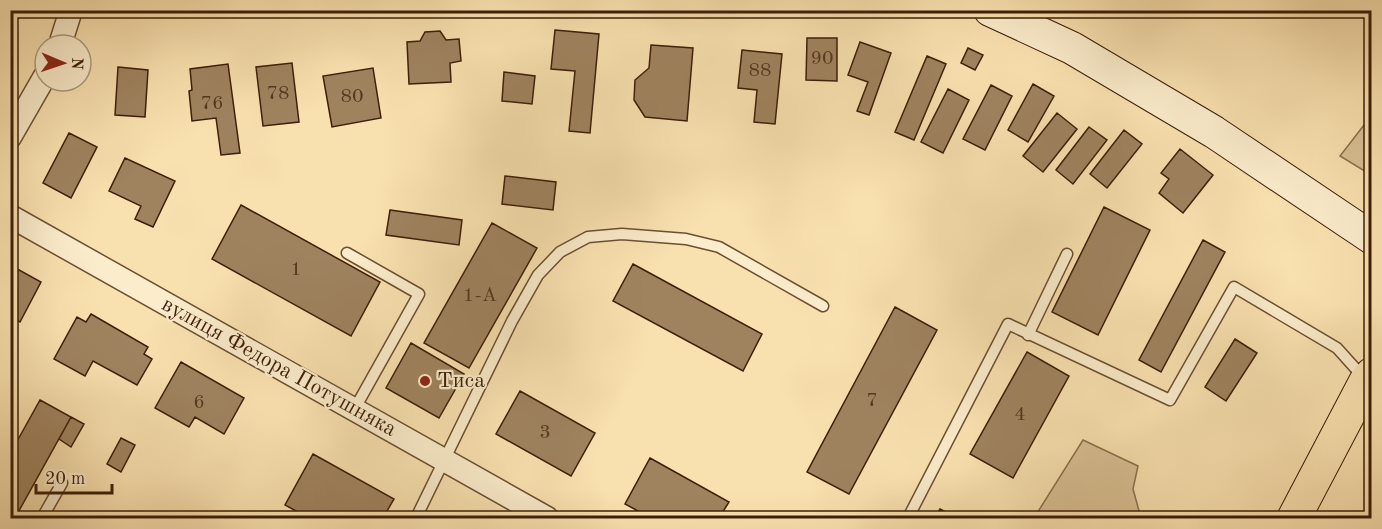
<svg xmlns="http://www.w3.org/2000/svg" width="1382" height="529" viewBox="0 0 1382 529" font-family="'Old Standard TT',serif">
  <style>
    .green { fill: #d9c093; stroke: #8b6f4e; stroke-width: 1.5 }
    .building { fill: #9f835f; stroke: #3d1e08; stroke-width: 1.5 }
    .lines { fill: none; stroke-linecap: round; stroke-linejoin: round }
    .lane-casing { stroke: #6c4f32; stroke-width: 13 }
    .street-casing { stroke: #6c4f32; stroke-width: 25 }
    .secondary-casing { stroke: #3d1e08; stroke-width: 34 }
    .highway-casing { stroke: #3d1e08; stroke-width: 35 }
    .lane { stroke: #fbeccb; stroke-width: 10 }
    .street { stroke: #fbeccb; stroke-width: 22 }
    .secondary { stroke: #fbeccb; stroke-width: 32 }
    .highway { stroke: #f9e1af; stroke-width: 33 }
    .poi-dot { fill: #8f2418; stroke: #fbeccb; stroke-width: 2 }
    .labels { text-anchor: middle; dominant-baseline: central; stroke-width: 4.5; stroke-linejoin: round; paint-order: stroke }
    .number-label { font-size: 20px; fill: #56371e }
    .street-label { font-size: 22px; fill: #3d1e08; stroke: #fbeccb }
    .poi-label { font-size: 22px; fill: #3d1e08; stroke: #fbeccb; text-anchor: start }
  </style>
  <rect width="100%" height="100%" fill="#f9e1af"/>
  <filter id="stains"><feTurbulence type="fractalNoise" baseFrequency=".00333" numOctaves="4"/><feColorMatrix values="0 0 0 0 .2 0 0 0 0 .09 0 0 0 0 .02 0 0 0 .5 -.17"/></filter>
  <radialGradient id="worn" r=".72"><stop offset=".6" stop-color="#630" stop-opacity="0"/><stop offset="1" stop-color="#630" stop-opacity=".3"/></radialGradient>
  <path class="green" d="M 1371,116 L 1371,175 L 1340,156 Z
    M 1083,440 L 1138,466 L 1133,489 L 1141,518 L 1034,518 Z"/>
  <path class="building" d="M 555,30 L 599,34 L 590,133 L 569,131 L 575,71 L 551,69 Z
    M 440,31 L 446,40 L 459,39 L 461,61 L 450,63 L 451,82 L 409,84 L 407,42 L 420,41 L 425,32 Z
    M 807,38 L 837,38 L 837,81 L 806,80 Z
    M 860,42 L 891,53 L 869,115 L 857,111 L 868,82 L 848,75 Z
    M 651,45 L 693,48 L 687,121 L 645,117 L 634,100 L 635,80 L 649,68 Z
    M 968,48 L 983,55 L 975,70 L 961,63 Z
    M 742,50 L 782,54 L 775,124 L 754,122 L 757,90 L 738,88 Z
    M 927,56 L 946,64 L 914,140 L 895,132 Z
    M 292,63 L 299,122 L 263,126 L 256,67 Z
    M 228,64 L 240,153 L 221,155 L 216,118 L 192,121 L 189,91 L 192,90 L 190,69 Z
    M 118,67 L 148,70 L 145,117 L 115,115 Z
    M 373,68 L 381,118 L 332,127 L 323,76 Z
    M 504,72 L 535,76 L 532,104 L 502,101 Z
    M 1033,84 L 1054,96 L 1028,142 L 1008,130 Z
    M 991,85 L 1012,96 L 985,150 L 963,139 Z
    M 948,89 L 969,100 L 943,153 L 921,142 Z
    M 1057,113 L 1077,129 L 1043,172 L 1023,156 Z
    M 1089,127 L 1107,140 L 1073,184 L 1056,170 Z
    M 1124,130 L 1142,144 L 1107,188 L 1090,174 Z
    M 69,133 L 97,147 L 71,198 L 43,183 Z
    M 1180,149 L 1213,175 L 1183,213 L 1159,193 L 1169,179 L 1161,173 Z
    M 125,158 L 175,181 L 153,227 L 135,219 L 141,206 L 109,191 Z
    M 505,176 L 556,182 L 553,210 L 502,204 Z
    M 241,205 L 380,282 L 351,336 L 212,259 Z
    M 1104,207 L 1150,230 L 1098,335 L 1052,312 Z
    M 390,210 L 462,220 L 459,245 L 386,235 Z
    M 492,223 L 537,248 L 469,368 L 424,343 Z
    M 1203,240 L 1225,252 L 1161,372 L 1139,360 Z
    M 633,264 L 762,334 L 743,371 L 613,301 Z
    M 10,265 L 41,282 L 20,322 L 10,316 Z
    M 895,307 L 937,330 L 849,494 L 807,472 Z
    M 91,314 L 148,347 L 144,354 L 152,359 L 137,385 L 93,361 L 85,376 L 54,359 L 77,317 L 86,322 Z
    M 1235,339 L 1257,353 L 1226,401 L 1205,387 Z
    M 411,343 L 464,374 L 439,418 L 386,388 Z
    M 1027,352 L 1069,376 L 1013,478 L 970,454 Z
    M 181,362 L 244,398 L 224,434 L 195,417 L 189,427 L 155,408 Z
    M 520,391 L 595,433 L 571,476 L 496,434 Z
    M 40,400 L 71,417 L 15,518 L 10,518 L 10,454 Z
    M 71,417 L 84,424 L 71,447 L 59,439 Z
    M 121,438 L 135,445 L 121,472 L 107,464 Z
    M 313,454 L 394,499 L 383,518 L 309,518 L 285,505 Z
    M 650,458 L 729,502 L 719,518 L 651,518 L 625,504 Z
    M 940,509 L 957,518 L 934,518 Z"/>
  <g class="lines">
    <defs>
      <path id="lane" d="M 347,253 L 419,294 L 354,410
        M 1028,335 L 1067,254
        M 42,518 L 62,483
        M 416,518 L 512,321 L 538,275 L 560,252 L 588,237 L 622,234 L 686,239 L 719,247 L 823,306
        M 908,518 L 1008,324 L 1170,400 L 1234,287 L 1337,348 L 1364,378"/>
      <path id="street" d="M 60,45 L 71,10
        M 10,137 L 45,76
        M 10,216 L 547,518"/>
      <path id="secondary" d="M 990,10 L 1072,48 L 1214,132 L 1372,238"/>
      <path id="highway" d="M 1294,518 L 1366,381 L 1372,374"/>
    </defs>
    <use href="#lane" class="lane-casing"/>
    <use href="#street" class="street-casing"/>
    <use href="#secondary" class="secondary-casing"/>
    <use href="#highway" class="highway-casing"/>
    <use href="#lane" class="lane"/>
    <use href="#street" class="street"/>
    <use href="#secondary" class="secondary"/>
    <use href="#highway" class="highway"/>
  </g>
  <circle class="poi-dot" cx="425" cy="381" r="6"/>
  <g class="labels">
    <g class="number-label">
      <text x="822" y="59">90</text>
      <text x="760" y="71">88</text>
      <text x="278" y="94">78</text>
      <text x="352" y="97">80</text>
      <text x="212" y="104">76</text>
      <text x="296" y="270">1</text>
      <text x="480" y="296">1-А</text>
      <text x="872" y="401">7</text>
      <text x="199" y="403">6</text>
      <text x="1020" y="415">4</text>
      <text x="545" y="433">3</text>
    </g>
    <g class="street-label">
      <text transform="translate(279 367) rotate(29)">вулиця Федора Потушняка</text>
    </g>
    <g class="poi-label">
      <text x="437" y="381">Тиса</text>
    </g>
  </g>
  <rect width="1382" height="529" fill="none" stroke="#f9e1af" stroke-width="36"/>
  <rect x="12" y="12" width="1358" height="505" fill="none" stroke="#3d1e08" stroke-width="3"/>
  <rect x="18" y="18" width="1346" height="493" fill="none" stroke="#3d1e08" stroke-width="1.5"/>
  <g transform="translate(63 63) rotate(92)"><circle r="28" fill="#fbeccb" stroke="#af9a7d" stroke-width="1.5"/>
  <path d="M0-4.5L10 22L0 15L-10 22Z" fill="#8f2418"/>
  <text y="-9" font-size="16" font-weight="bold" text-anchor="middle" fill="#3d1e08">N</text>
  </g>
  <path d="M36 484v9h76v-9" fill="none" stroke="#3d1e08" stroke-width="3"/>
  <text x="45" y="484" font-size="18" fill="#3d1e08" stroke="#fbeccb" stroke-width="4.5" paint-order="stroke">20 m</text>
  <rect width="100%" height="100%" filter="url(#stains)"/>
  <rect width="100%" height="100%" fill="url(#worn)"/>
</svg>
